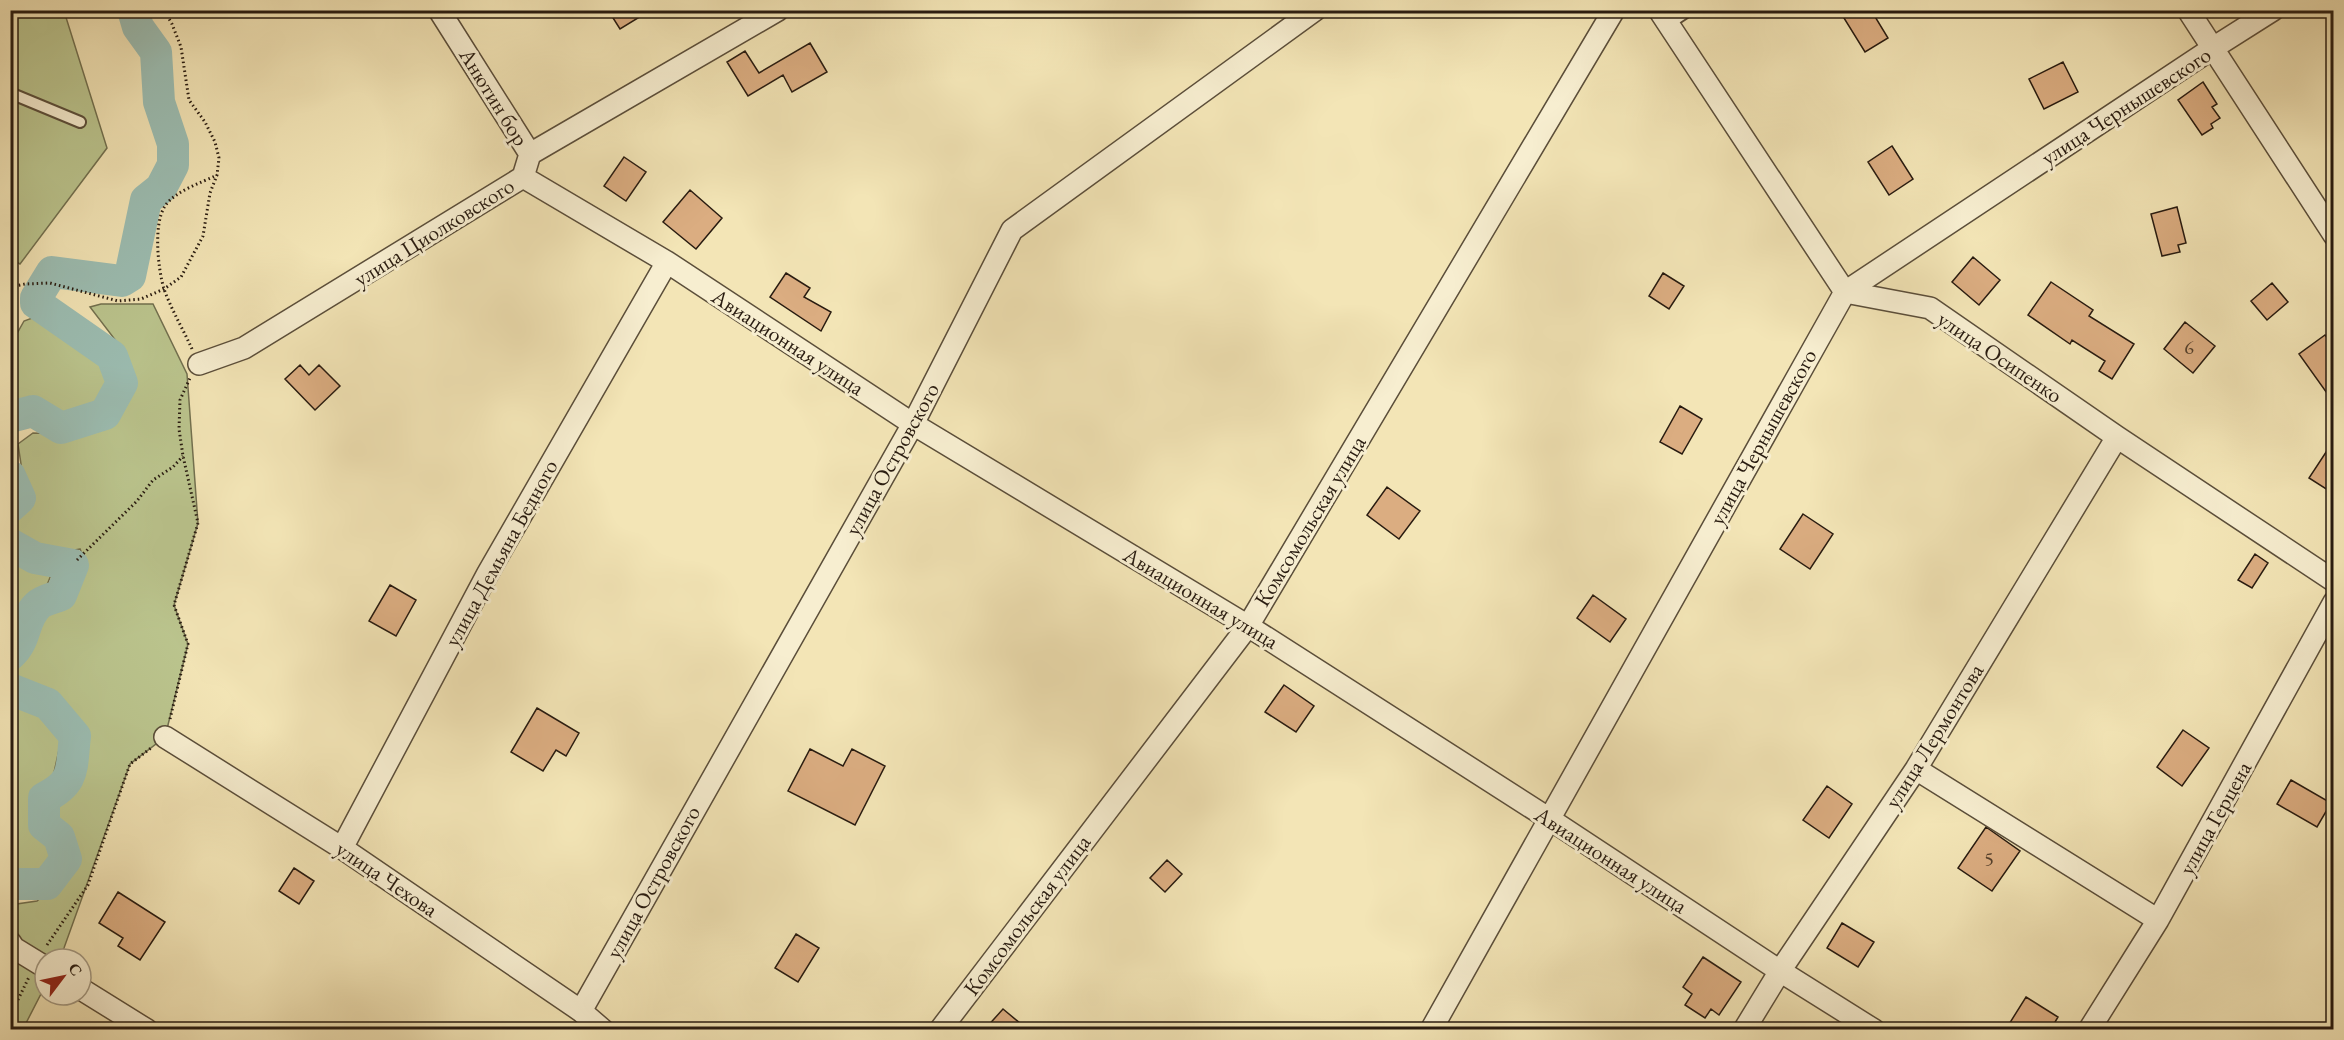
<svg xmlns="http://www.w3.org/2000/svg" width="2344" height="1040" viewBox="0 0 2344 1040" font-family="'EB Garamond',serif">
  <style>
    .green { fill: #bbc58e; stroke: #72704f; stroke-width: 1.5 }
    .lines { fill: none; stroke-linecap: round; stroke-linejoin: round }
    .river { stroke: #9cbeb3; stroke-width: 32 }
    .building { fill: #dbad81; stroke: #281b10; stroke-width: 1.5 }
    .lane-casing { stroke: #5b4e3a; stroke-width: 14 }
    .street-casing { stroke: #5b4e3a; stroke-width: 24 }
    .path { stroke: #281b10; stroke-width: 3; stroke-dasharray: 1.5 3; stroke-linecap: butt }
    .lane { stroke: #f7eed0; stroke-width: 10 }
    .street { stroke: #f7eed0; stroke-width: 21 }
    .labels { text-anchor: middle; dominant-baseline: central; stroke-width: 6; stroke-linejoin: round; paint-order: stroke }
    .number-label { font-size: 20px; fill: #55402c }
    .street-label { font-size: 22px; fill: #281b10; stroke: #f7eed0 }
  </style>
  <rect width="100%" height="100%" fill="#f3e5b6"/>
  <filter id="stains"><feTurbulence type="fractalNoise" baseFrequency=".00333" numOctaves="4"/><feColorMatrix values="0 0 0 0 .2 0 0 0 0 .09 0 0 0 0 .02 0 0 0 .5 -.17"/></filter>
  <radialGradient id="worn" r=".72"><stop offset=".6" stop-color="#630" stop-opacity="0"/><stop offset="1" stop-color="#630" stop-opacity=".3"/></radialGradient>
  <path class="green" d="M 11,11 L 64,11 L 107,148 L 20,264 L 11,259 Z
    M 101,304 L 153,304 L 187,374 L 198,523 L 174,605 L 188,644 L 165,737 L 130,764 L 64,948 L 58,959 L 45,959 L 45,986 L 23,1029 L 11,1029 L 11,948 L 18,939 L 11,927 L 10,905 L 37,901 L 56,884 L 73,860 L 66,833 L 51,821 L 57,801 C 82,789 80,756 83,731 L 48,693 L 12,683 L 12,663 L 27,651 L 38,620 L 66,600 L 87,566 L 80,549 C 48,557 35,548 11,529 L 14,515 L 26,497 L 18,444 L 33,433 L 60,434 L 110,417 L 133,385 L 123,350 L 90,307 Z
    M 43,314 L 104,361 L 110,380 L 102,406 L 61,416 L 29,402 L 11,406 L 14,339 L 24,321 Z
    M 11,553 L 33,564 L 53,570 L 45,590 L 23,615 L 15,639 L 11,644 Z
    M 10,696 L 41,707 L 61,741 L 53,777 L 34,798 L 33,830 L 49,845 L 52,860 L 41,875 L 11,874 Z"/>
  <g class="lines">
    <path class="river" d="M 10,417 L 33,411 L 61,428 L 105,414 L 122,383 L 112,356 L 36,303 L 36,298 L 52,272 L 122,281 L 130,276 L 146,200 L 161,188 L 173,165 L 173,144 L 159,102 L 156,52 L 138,27 L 133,10
      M 10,476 L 20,498 L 10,507
      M 10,544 L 35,558 L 73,565 L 61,595 C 54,598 43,600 38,605 C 22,620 28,639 10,655
      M 10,689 L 48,704 L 75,736 C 71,769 76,782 44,798 L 44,825 L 59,837 L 66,859 L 47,884 L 10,884"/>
  </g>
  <path class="building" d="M 608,10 L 651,10 L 620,29 Z
    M 1839,10 L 1871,10 L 1888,38 L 1865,52 Z
    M 810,43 L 827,72 L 792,92 L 783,75 L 748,96 L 727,62 L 745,51 L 759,73 Z
    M 2063,62 L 2078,92 L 2044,109 L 2029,79 Z
    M 2203,82 L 2217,104 L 2212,107 L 2220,118 L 2211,124 L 2213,128 L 2202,135 L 2178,100 Z
    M 1892,146 L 1913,179 L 1889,195 L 1868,162 Z
    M 624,157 L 646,172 L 626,201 L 604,186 Z
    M 690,190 L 722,218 L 696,249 L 663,222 Z
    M 2177,207 L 2186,243 L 2178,245 L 2180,252 L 2162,256 L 2151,214 Z
    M 1973,257 L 2000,280 L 1979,305 L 1952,282 Z
    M 786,273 L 810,288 L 804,297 L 831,312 L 821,331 L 770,297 Z
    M 1663,273 L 1684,286 L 1669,309 L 1649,296 Z
    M 2051,282 L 2093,310 L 2089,316 L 2134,344 L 2112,379 L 2099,371 L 2105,361 L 2072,340 L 2070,344 L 2028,315 Z
    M 2272,283 L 2288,302 L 2267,320 L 2251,301 Z
    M 2185,322 L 2215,346 L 2193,373 L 2164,349 Z
    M 2325,335 L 2334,347 L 2334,403 L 2299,354 Z
    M 300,365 L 309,375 L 319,365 L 340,386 L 315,410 L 285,379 Z
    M 1680,406 L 1702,419 L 1682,454 L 1660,442 Z
    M 2334,440 L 2334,494 L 2309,478 Z
    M 1387,487 L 1420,511 L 1399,539 L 1367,515 Z
    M 1803,514 L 1833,534 L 1810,569 L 1780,549 Z
    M 2255,554 L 2268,563 L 2252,588 L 2238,580 Z
    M 390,585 L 416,600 L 396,636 L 369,621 Z
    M 1593,595 L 1626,619 L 1610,642 L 1577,618 Z
    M 1284,685 L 1314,706 L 1296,732 L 1265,712 Z
    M 537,708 L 579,733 L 566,756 L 556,750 L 543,771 L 511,752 Z
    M 2183,730 L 2209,748 L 2182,786 L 2157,767 Z
    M 810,749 L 843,766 L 852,749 L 885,766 L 855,825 L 788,791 Z
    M 2291,780 L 2331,803 L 2317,827 L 2277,804 Z
    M 1827,786 L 1852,804 L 1829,838 L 1803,820 Z
    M 1986,827 L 2020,851 L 1992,891 L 1958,868 Z
    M 1167,860 L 1182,874 L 1165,892 L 1150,878 Z
    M 294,868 L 314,881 L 299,904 L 279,891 Z
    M 118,892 L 165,922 L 140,960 L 118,946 L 123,938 L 99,923 Z
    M 1842,923 L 1874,942 L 1858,967 L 1827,948 Z
    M 796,934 L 819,948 L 798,982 L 775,968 Z
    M 1703,957 L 1741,982 L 1719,1015 L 1711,1009 L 1705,1018 L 1685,1005 L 1692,994 L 1683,987 Z
    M 2026,997 L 2058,1017 L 2051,1029 L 2006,1029 Z
    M 1003,1009 L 1027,1029 L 985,1029 Z"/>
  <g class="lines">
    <defs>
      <path id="lane" d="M 1668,24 L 1689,10
        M 10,93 L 80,122"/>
      <path id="street" d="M 439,10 L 530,154
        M 1659,10 L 1845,292 L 1930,308 L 2117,437 L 2334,581
        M 2188,10 L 2334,235
        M 523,177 L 667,262 L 913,424 L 1248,626 L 1548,818 L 1780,971 L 1874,1030
        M 199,364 L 244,348 L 523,177 L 530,154 L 778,10
        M 165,737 L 342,848 L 581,1011 L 603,1030
        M 1916,769 L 2158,920
        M 342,848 L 488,573 L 667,262
        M 10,942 L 14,948 L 45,967
        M 81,989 L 147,1030
        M 581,1011 L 913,424 L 1012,230 L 1315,10
        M 940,1030 L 1248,626 L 1614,10
        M 1431,1030 L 1845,292 L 2213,48 L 2273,10
        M 1744,1030 L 1780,971 L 1916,769 L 2117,437
        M 2089,1030 L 2158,920 L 2334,602"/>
    </defs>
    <use href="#lane" class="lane-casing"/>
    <use href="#street" class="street-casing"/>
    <path class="path" d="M 10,287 L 25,284 L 50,283 L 118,301 L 141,299 L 164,289 L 181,277 L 203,236 L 210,193 L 217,175 L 219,158 L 215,142 L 205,122 L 189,100 L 181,47 L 172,24 L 164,10
      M 192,349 C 183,329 171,309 164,289 C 158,269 153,224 165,206 C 175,191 201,183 217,175
      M 77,560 L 137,501 L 153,480 L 173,467 L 183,456
      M 170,719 L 188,644 L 174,605 L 198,523 L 183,456 L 179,429 L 180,400 L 190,378
      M 47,945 L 88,885 L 130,764 L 151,748
      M 10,1016 L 29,977"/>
    <use href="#lane" class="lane"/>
    <use href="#street" class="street"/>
  </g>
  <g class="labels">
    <g class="number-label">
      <text x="2189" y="347">6</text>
      <text x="1989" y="859">5</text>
    </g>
    <g class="street-label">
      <text transform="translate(494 97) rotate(58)">Анютин бор</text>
      <text transform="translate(2126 106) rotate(-33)">улица Чернышевского</text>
      <text transform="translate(434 232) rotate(-32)">улица Циолковского</text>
      <text transform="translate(788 342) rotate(33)">Авиационная улица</text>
      <text transform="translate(2000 357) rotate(34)">улица Осипенко</text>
      <text transform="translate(1763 437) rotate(-61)">улица Чернышевского</text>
      <text transform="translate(892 459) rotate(-61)">улица Островского</text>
      <text transform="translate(1310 521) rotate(-59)">Комсомольская улица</text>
      <text transform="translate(501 553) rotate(-61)">улица Демьяна Бедного</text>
      <text transform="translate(1201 598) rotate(31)">Авиационная улица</text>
      <text transform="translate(1934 736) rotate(-58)">улица Лермонтова</text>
      <text transform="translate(2215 818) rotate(-61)">улица Герцена</text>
      <text transform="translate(1611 860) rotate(33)">Авиационная улица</text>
      <text transform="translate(387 879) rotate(34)">улица Чехова</text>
      <text transform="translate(653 882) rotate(-61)">улица Островского</text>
      <text transform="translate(1027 915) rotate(-53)">Комсомольская улица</text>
    </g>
  </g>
  <rect width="2344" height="1040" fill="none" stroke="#f3e5b6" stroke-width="36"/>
  <rect x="12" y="12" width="2320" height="1016" fill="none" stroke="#281b10" stroke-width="3"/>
  <rect x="18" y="18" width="2308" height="1004" fill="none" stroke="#281b10" stroke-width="1.5"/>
  <g transform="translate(63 977) rotate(58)"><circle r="28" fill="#f7eed0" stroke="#a49a83" stroke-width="1.5"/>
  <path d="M0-4.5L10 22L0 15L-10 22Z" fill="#8f2418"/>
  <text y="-9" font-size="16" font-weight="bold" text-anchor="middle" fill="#281b10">С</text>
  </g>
  <rect width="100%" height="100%" filter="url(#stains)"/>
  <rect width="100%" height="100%" fill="url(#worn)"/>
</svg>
